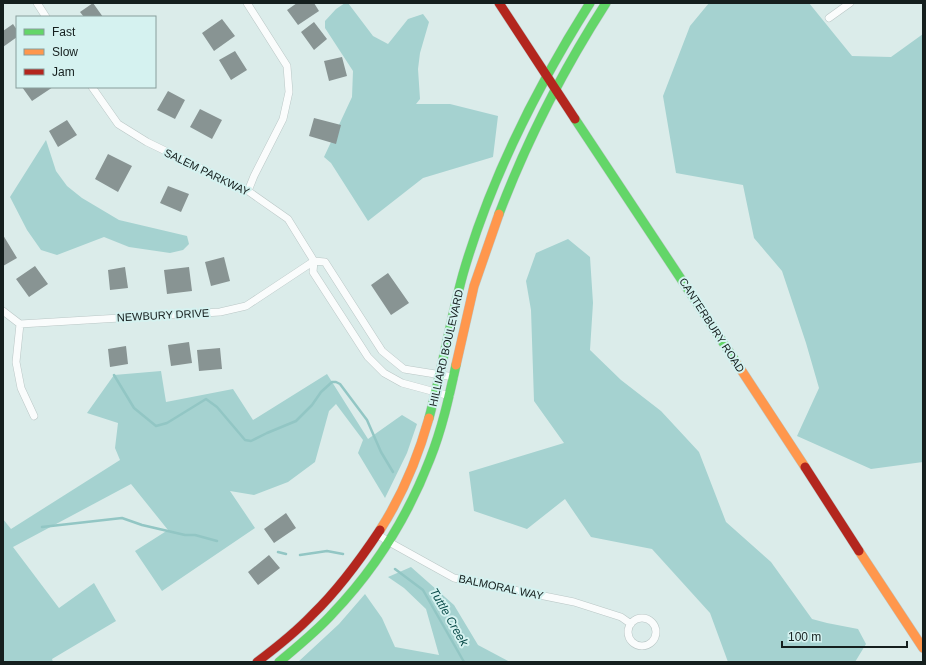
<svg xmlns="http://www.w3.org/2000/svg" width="926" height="665" viewBox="0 0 926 665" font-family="Helvetica,sans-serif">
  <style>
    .forest { fill: #a5d2d0 }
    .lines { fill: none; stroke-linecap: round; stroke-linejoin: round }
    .stream { stroke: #92c6c4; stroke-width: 2.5 }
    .building { fill: #889493 }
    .street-casing { stroke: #bac7c6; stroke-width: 8 }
    .fast-casing { stroke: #bac7c6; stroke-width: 10 }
    .slow-casing { stroke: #bac7c6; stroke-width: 10 }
    .jam-casing { stroke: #bac7c6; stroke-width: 10 }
    .street { stroke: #fafcfc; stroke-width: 7 }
    .fast { stroke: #63d668; stroke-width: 9 }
    .slow { stroke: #ff974d; stroke-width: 9 }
    .jam { stroke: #b3261e; stroke-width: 9 }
    .labels { text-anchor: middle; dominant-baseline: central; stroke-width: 4; stroke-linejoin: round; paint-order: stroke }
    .street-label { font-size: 11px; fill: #151f1e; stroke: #d5f2f0 }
    .water-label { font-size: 12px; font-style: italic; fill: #074947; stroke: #d5f2f0 }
  </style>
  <rect width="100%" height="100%" fill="#dbecea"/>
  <path class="forest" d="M 345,3 L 348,3 L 373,36 L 388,44 L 408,19 L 423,14 L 429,22 L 420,53 L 418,69 L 420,99 L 416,104 L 450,104 L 498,116 L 493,157 L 423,178 L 368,221 L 331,163 L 324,157 L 352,97 L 353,71 L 325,28 L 325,21 L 336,9 Z
    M 709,3 L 809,3 L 852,56 L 891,57 L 923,34 L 923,462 L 871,469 L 797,436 L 819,388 L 806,343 L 782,271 L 754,238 L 743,185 L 676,173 L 663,96 L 690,26 Z
    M 46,140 L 56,171 L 67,186 L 82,198 L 119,220 L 187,236 L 189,244 L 183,250 L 170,253 L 129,247 L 104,237 L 57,255 L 41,250 L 27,230 L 10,197 Z
    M 568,239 L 590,257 L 593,303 L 590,350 L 621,380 L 661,411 L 699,452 L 726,522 L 771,562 L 812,619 L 827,623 L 858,629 L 866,644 L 855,662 L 728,662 L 710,613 L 652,549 L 591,537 L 565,499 L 527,529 L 474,511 L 469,472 L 564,443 L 534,401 L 531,310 L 526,281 L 536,253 Z
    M 161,371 L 166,402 L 233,389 L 253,420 L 327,374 L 368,439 L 402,415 L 417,424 L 407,453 L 385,498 L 358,453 L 363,440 L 336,404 L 329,411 L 315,462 L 288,482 L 254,495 L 230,491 L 255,528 L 162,591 L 135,551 L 168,530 L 131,484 L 13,547 L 59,608 L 94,583 L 116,621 L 52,659 L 53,662 L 3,662 L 3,519 L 11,529 L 120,460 L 115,448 L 118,423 L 87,413 L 114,375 Z
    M 411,567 L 454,605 L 478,645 L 510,662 L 298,662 L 339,624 L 365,594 L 382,618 L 395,647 L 439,655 L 426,609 L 404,588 L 388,577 Z"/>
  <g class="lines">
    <path class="stream" d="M 114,375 L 134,408 L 156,426 L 167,423 L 206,399 L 217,407 L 245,440 L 251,441 L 267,433 L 296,421 L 312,405 L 321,392 L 332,382 L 336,382 L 340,384 L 367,420 L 381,452 L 393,472
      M 42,527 L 122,518 L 142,525 L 185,535 L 195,535 L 217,541
      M 278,552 L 286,554
      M 300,555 L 327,551 L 343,554
      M 395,569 L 423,590 L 464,662"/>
  </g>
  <path class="building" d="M 93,3 L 103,17 L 84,17 L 80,12 Z
    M 297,3 L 314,3 L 319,11 L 298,25 L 287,10 Z
    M 222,19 L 235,36 L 214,51 L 202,33 Z
    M 314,22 L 327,39 L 314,50 L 301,32 Z
    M 13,24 L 17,30 L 17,37 L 3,47 L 3,31 Z
    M 235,51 L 247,70 L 231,80 L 219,60 Z
    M 342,57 L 347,76 L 329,81 L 324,61 Z
    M 22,87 L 53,87 L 32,101 Z
    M 168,91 L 185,100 L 175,119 L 157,110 Z
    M 200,109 L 222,120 L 212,139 L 190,127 Z
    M 314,118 L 341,125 L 336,144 L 309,136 Z
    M 67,120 L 77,135 L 58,147 L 49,131 Z
    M 108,154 L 132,166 L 118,192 L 95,179 Z
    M 168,186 L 189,194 L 181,212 L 160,203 Z
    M 3,235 L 17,258 L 3,266 Z
    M 224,257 L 230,281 L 211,286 L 205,262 Z
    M 35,266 L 48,284 L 29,297 L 16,279 Z
    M 125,267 L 128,288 L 110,290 L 108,270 Z
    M 189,267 L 192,291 L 167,294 L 164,270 Z
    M 388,273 L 409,303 L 391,315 L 371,285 Z
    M 189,342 L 192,363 L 171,366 L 168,345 Z
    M 126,346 L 128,364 L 110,367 L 108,349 Z
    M 220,348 L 222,369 L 199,371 L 197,350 Z
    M 286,513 L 296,528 L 274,543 L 264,529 Z
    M 269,555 L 280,568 L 258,585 L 248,572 Z"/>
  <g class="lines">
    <defs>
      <path id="street" d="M 37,3 L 46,17
        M 247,3 L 287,66 L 289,92 L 283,119 L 254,176 L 248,191
        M 829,18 L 850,3
        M 92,87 L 118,124 L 147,142 L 248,191 L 288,219 L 314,261
        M 314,261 L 313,272 L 368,357 L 384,373 L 402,383 L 450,396
        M 314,261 L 325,262 L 382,351 L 404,369 L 454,377
        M 3,311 L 20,324 L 220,312 L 246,306 L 314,261
        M 20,324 L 16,362 L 21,388 L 34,416
        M 377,534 L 389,542 L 454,578 L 574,602 L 621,617 L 631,624
        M628 632a14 14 0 1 1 28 0a14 14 0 1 1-28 0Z"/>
      <path id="fast" d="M 575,119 L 736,362
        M 499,214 C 527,140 563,70 606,3
        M 429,418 C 442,370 450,321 463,274 C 491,177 537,87 590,3
        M 279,662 C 298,646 317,631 333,613 C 375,569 408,516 430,459 C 442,429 449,397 456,365"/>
      <path id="slow" d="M 736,362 L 805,467
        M 456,365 L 474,286 L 499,214
        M 380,530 C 402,496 418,457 429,418
        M 859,551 L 923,648"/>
      <path id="jam" d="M 499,3 L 575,119
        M 805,467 L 859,551
        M 257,662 C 277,647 296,632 313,614 C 339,589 360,560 380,530"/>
    </defs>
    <use href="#street" class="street-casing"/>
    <use href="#fast" class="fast-casing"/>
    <use href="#slow" class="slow-casing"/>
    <use href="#jam" class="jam-casing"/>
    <use href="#street" class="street"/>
    <use href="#fast" class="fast"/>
    <use href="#slow" class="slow"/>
    <use href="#jam" class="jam"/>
  </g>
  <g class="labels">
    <g class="street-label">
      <text transform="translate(207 172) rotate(26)">SALEM PARKWAY</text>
      <text transform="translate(163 315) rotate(-3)">NEWBURY DRIVE</text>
      <text transform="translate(712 325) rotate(57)">CANTERBURY ROAD</text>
      <text transform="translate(446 348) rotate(-77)">HILLIARD BOULEVARD</text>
      <text transform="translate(501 587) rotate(12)">BALMORAL WAY</text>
    </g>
    <g class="water-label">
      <text transform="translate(449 617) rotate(60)">Tuttle Creek</text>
    </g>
  </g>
  <rect width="926" height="665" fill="none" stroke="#151f1e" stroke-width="8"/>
  <rect x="16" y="16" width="140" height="72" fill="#d5f2f0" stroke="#889e9c"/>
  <rect x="24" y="29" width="20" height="6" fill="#63d668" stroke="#889e9c"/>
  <text x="52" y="36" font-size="12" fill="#151f1e">Fast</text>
  <rect x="24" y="49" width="20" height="6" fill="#ff974d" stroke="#889e9c"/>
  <text x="52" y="56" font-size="12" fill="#151f1e">Slow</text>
  <rect x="24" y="69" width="20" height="6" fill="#b3261e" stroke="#889e9c"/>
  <text x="52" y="76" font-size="12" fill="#151f1e">Jam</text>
  <path d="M782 641v6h125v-6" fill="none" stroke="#151f1e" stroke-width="2"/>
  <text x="788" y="641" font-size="12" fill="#151f1e" stroke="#d5f2f0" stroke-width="3" paint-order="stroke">100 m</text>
</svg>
